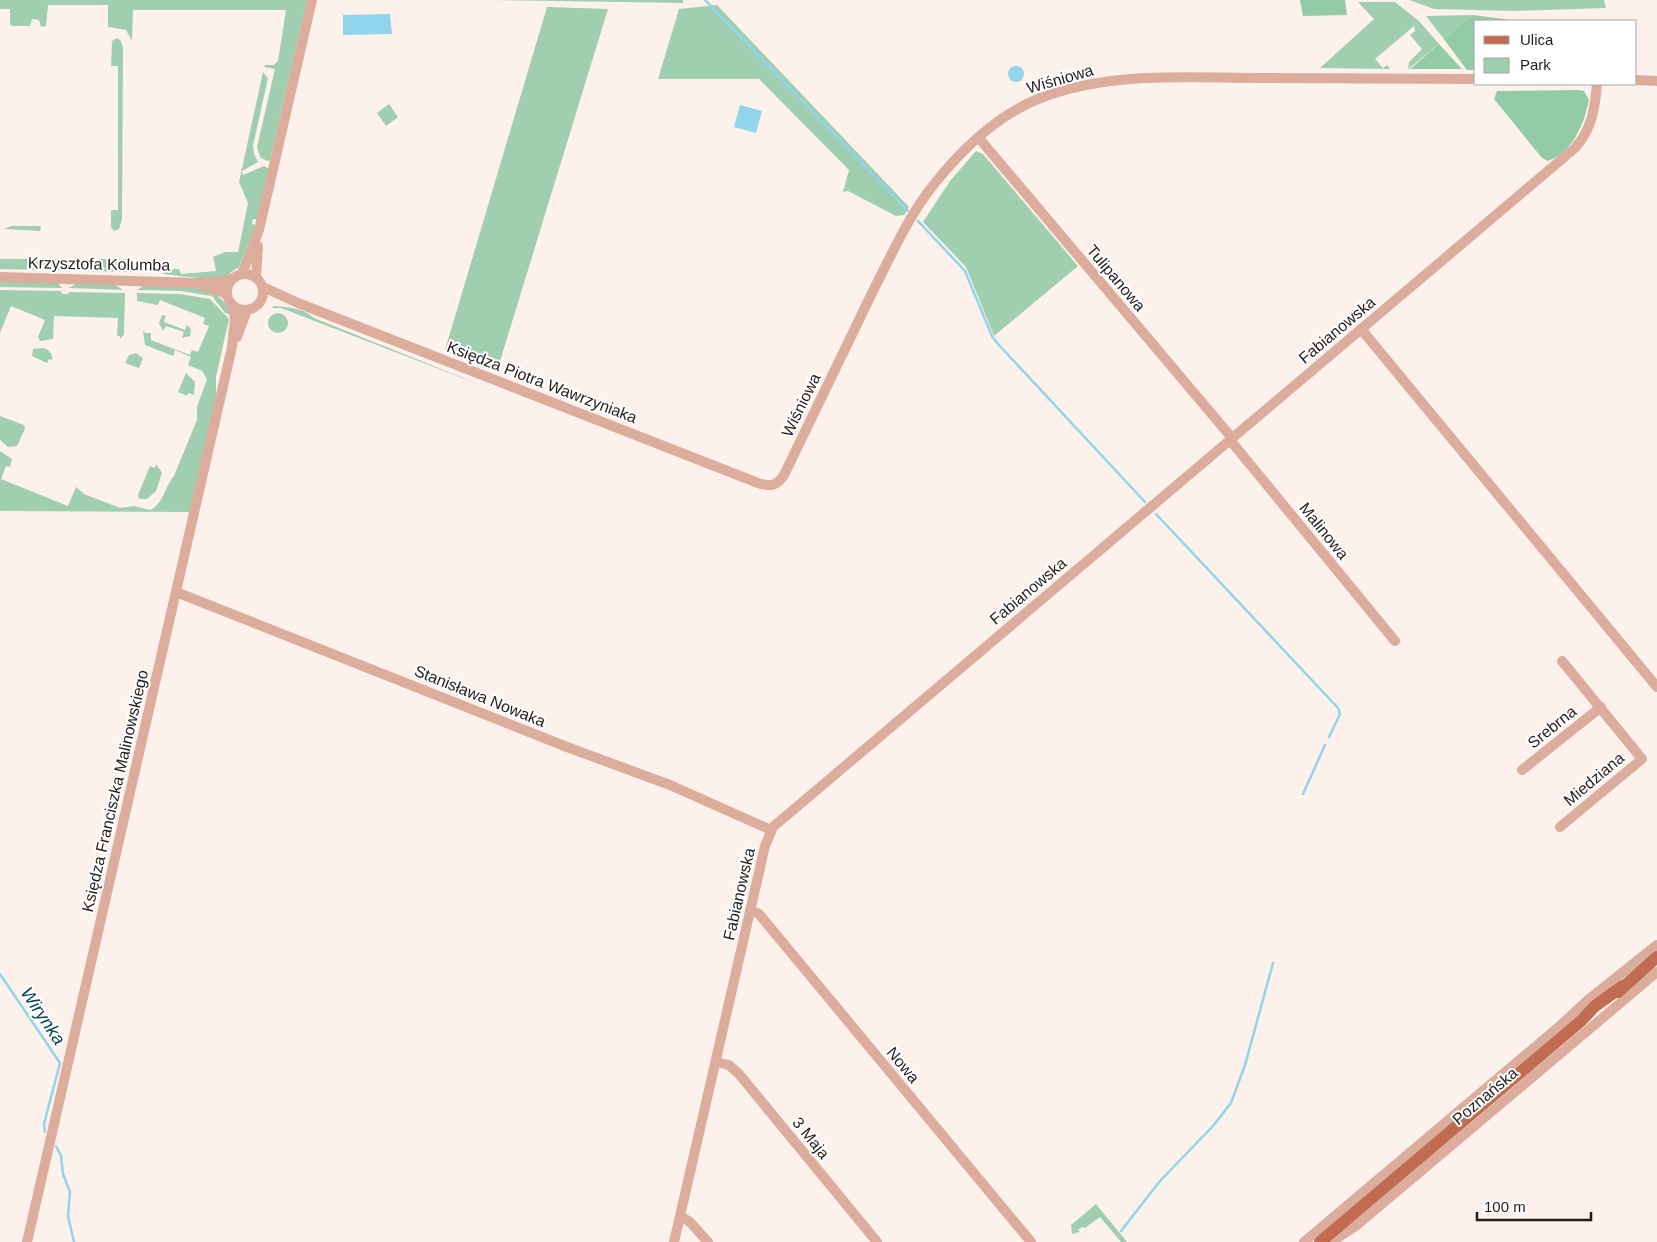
<svg xmlns="http://www.w3.org/2000/svg" width="1657" height="1242" viewBox="0 0 1657 1242" font-family="Arial,sans-serif">
  <style>
    .green { fill: #a0ceb1 }
    .forest { fill: #93cba8 }
    .water { fill: #90d5ec }
    .lines { fill: none; stroke-linecap: round; stroke-linejoin: round }
    .stream { stroke: #90d5ec; stroke-width: 2.5 }
    .minor { stroke: #dcac9c; stroke-width: 10 }
    .major { stroke: #c16c51; stroke-width: 12 }
    .labels { text-anchor: middle; dominant-baseline: central; stroke-width: 4; stroke-linejoin: round; paint-order: stroke }
    .street-label { font-size: 16px; fill: #221d1b; stroke: #fff }
    .water-label { font-size: 18px; font-style: italic; fill: #064655; stroke: #fff }
  </style>
  <rect width="100%" height="100%" fill="#fdf1ec"/>
  <path class="green" d="M 0,0 L 307,0 L 270,160 L 267,161 L 260,157 L 257,147 L 275,69 L 264,67 L 265,65 L 274,65 L 278,61 L 286,10 L 133,10 L 132,41 L 126,30 L 108,27 L 108,5 L 48,5 L 46,26 L 41,27 L 39,20 L 32,19 L 30,26 L 12,26 L 10,24 L 10,9 L 0,9 Z
    M 494,0 L 683,0 L 683,3 Z
    M 1409,0 L 1604,0 L 1606,8 L 1513,11 L 1434,9 Z
    M 1358,2 L 1395,2 L 1419,21 L 1439,44 L 1408,69 L 1409,62 L 1422,49 L 1410,35 L 1415,31 L 1414,26 L 1375,59 L 1383,68 L 1387,65 L 1390,69 L 1320,68 L 1374,19 Z
    M 717,5 L 909,207 L 904,215 L 896,216 L 848,191 L 843,192 L 849,170 L 759,79 L 658,79 L 679,9 Z
    M 547,7 L 608,9 L 497,371 L 445,350 Z
    M 1473,15 L 1443,38 L 1426,16 Z
    M 117,38 L 121,41 L 123,48 L 122,219 L 119,229 L 114,231 L 111,227 L 111,210 L 118,210 L 118,66 L 111,66 L 112,41 Z
    M 263,72 L 268,78 L 253,146 L 254,154 L 258,162 L 242,171 L 243,175 L 264,166 L 268,168 L 268,171 L 258,220 L 253,219 L 252,224 L 256,225 L 239,267 L 224,277 L 207,279 L 163,274 L 163,269 L 179,269 L 181,274 L 216,271 L 213,257 L 225,252 L 238,252 L 248,203 L 239,182 Z
    M 389,104 L 398,117 L 386,126 L 377,113 Z
    M 976,151 L 983,154 L 1078,266 L 994,336 L 966,267 L 923,222 L 950,181 Z
    M 12,226 L 41,226 L 40,231 L 4,229 Z
    M 0,259 L 132,259 L 131,272 L 0,269 Z
    M 0,281 L 58,283 L 62,288 L 0,287 Z
    M 77,283 L 115,285 L 123,290 L 69,288 Z
    M 143,286 C 173,286 220,280 231,315 L 225,313 L 212,296 L 181,291 L 137,290 Z
    M 0,290 L 61,291 L 62,294 L 68,294 L 69,292 L 125,293 L 124,334 L 120,339 L 120,336 L 117,336 L 118,318 L 54,316 L 53,339 L 40,341 L 38,337 L 45,320 L 11,306 L 0,333 Z
    M 137,293 L 180,294 L 210,299 L 229,319 L 216,377 L 216,399 L 190,512 L 0,511 L 0,451 L 12,459 L 10,467 L 6,466 L 1,479 L 68,506 L 76,487 L 84,494 L 120,508 L 134,506 L 150,510 C 163,505 165,486 174,476 L 197,420 L 197,407 L 207,379 L 202,371 L 188,365 L 191,357 L 175,350 L 173,356 L 145,345 L 143,330 L 145,333 L 151,333 L 151,340 L 190,355 L 192,350 L 198,352 L 209,326 L 203,324 L 205,318 L 160,300 L 158,305 L 137,301 Z
    M 274,306 C 287,307 304,308 314,318 L 491,389 L 281,308 L 272,308 Z
    M268 323a10 10 0 1 1 20 0a10 10 0 1 1-20 0Z
    M 162,315 L 166,316 L 164,322 L 185,330 L 187,325 L 191,329 L 190,336 L 182,338 L 184,332 L 166,326 L 163,331 L 159,323 Z
    M 43,348 C 49,349 53,354 52,360 L 49,359 L 47,363 L 32,356 L 33,349 Z
    M 136,353 L 143,358 L 139,368 L 125,363 L 129,355 Z
    M 186,373 L 195,382 L 194,395 L 188,393 L 187,396 L 178,392 Z
    M 0,416 L 24,425 L 25,429 L 17,446 L 8,447 L 0,440 Z
    M 156,464 L 162,473 L 156,491 L 147,499 L 139,499 L 138,495 L 150,466 L 155,468 Z
    M 1096,1204 L 1127,1242 L 1121,1242 L 1100,1217 L 1085,1228 L 1082,1227 L 1078,1230 L 1080,1232 L 1072,1234 L 1071,1225 Z"/>
  <path class="forest" d="M 1300,0 L 1345,0 L 1347,15 L 1303,16 Z
    M 1473,15 L 1519,21 L 1476,21 L 1476,70 L 1467,70 L 1443,38 Z
    M 1439,44 L 1462,69 L 1410,69 Z
    M 1579,90 L 1584,91 L 1589,100 C 1584,124 1573,152 1548,161 L 1542,158 L 1494,99 L 1497,91 Z"/>
  <path class="water" d="M 390,14 L 392,34 L 343,35 L 343,15 Z
    M1008 74a8 8 0 1 1 16 0a8 8 0 1 1-16 0Z
    M 740,105 L 762,111 L 756,133 L 734,127 Z"/>
  <g class="lines">
    <path class="stream" d="M 705,0 L 908,211
      M 918,221 L 965,271 L 992,336 L 998,344 L 1145,502
      M 1156,514 L 1338,708 L 1340,714 L 1329,737
      M 1303,794 L 1325,745
      M 0,974 L 60,1063 L 44,1124 L 45,1132
      M 56,1146 L 61,1156 L 63,1174 L 70,1192 L 68,1216 L 74,1242
      M 1121,1231 L 1160,1181 L 1213,1126 L 1231,1103 L 1245,1065 L 1273,963"/>
    <path class="minor" d="M 1636,80 L 1657,81
      M 978,137 L 1232,438
      M227 292a18 18 0 1 1 36 0a18 18 0 1 1-36 0Z
      M 242,274 L 259,230 L 312,0
      M 0,277 L 197,283 L 220,282 L 233,278
      M 256,277 L 258,246
      M 200,284 L 227,294
      M 263,287 L 298,303 L 758,483 C 770,487 777,486 784,475 C 814,414 843,352 873,291 C 891,256 907,219 931,188 C 959,152 994,117 1038,99 C 1107,71 1185,78 1258,78 C 1330,78 1403,79 1476,79
      M 1361,329 L 1657,687
      M 237,337 L 247,310
      M 1230,440 L 1395,641
      M 176,592 L 567,747 L 670,785 L 771,830
      M 1522,770 L 1601,707
      M 1560,827 L 1642,759 L 1562,661
      M 750,910 L 759,914 L 1031,1242
      M 716,1062 L 729,1065 L 739,1074 L 877,1242
      M 680,1216 L 690,1222 L 708,1242
      M 27,1242 L 232,347 L 235,318 L 232,305
      M 674,1242 L 765,846 L 773,827 L 1575,148 C 1592,129 1595,108 1597,84
      M 1304,1242 L 1561,1025 L 1588,1000 L 1657,945
      M 1331,1242 L 1357,1225 L 1657,972"/>
    <path class="major" d="M 1618,992 L 1657,957
      M 1320,1242 L 1581,1021 L 1595,1006 L 1623,986"/>
  </g>
  <g class="labels">
    <g class="street-label">
      <text transform="translate(1060 79) rotate(-16)">Wiśniowa</text>
      <text transform="translate(99 264) rotate(1)">Krzysztofa Kolumba</text>
      <text transform="translate(1116 278) rotate(50)">Tulipanowa</text>
      <text transform="translate(1337 330) rotate(-40)">Fabianowska</text>
      <text transform="translate(542 382) rotate(21)">Księdza Piotra Wawrzyniaka</text>
      <text transform="translate(801 405) rotate(-64)">Wiśniowa</text>
      <text transform="translate(1324 531) rotate(51)">Malinowa</text>
      <text transform="translate(1028 591) rotate(-40)">Fabianowska</text>
      <text transform="translate(480 696) rotate(22)">Stanisława Nowaka</text>
      <text transform="translate(1552 727) rotate(-39)">Srebrna</text>
      <text transform="translate(1594 779) rotate(-40)">Miedziana</text>
      <text transform="translate(115 791) rotate(-77)">Księdza Franciszka Malinowskiego</text>
      <text transform="translate(739 894) rotate(-77)">Fabianowska</text>
      <text transform="translate(903 1065) rotate(50)">Nowa</text>
      <text transform="translate(1485 1096) rotate(-40)">Poznańska</text>
      <text transform="translate(811 1138) rotate(51)">3 Maja</text>
    </g>
    <g class="water-label">
      <text transform="translate(43 1016) rotate(56)">Wirynka</text>
    </g>
  </g>
  <rect x="1474" y="20" width="162" height="65" fill="#ffffff" stroke="#a7a5a4"/>
  <rect x="1484" y="36" width="25" height="8" fill="#c16c51" stroke="#a7a5a4"/>
  <text x="1520" y="45" font-size="15" fill="#221d1b">Ulica</text>
  <rect x="1484" y="58" width="25" height="15" fill="#a0ceb1" stroke="#a7a5a4"/>
  <text x="1520" y="70" font-size="15" fill="#221d1b">Park</text>
  <path d="M1477 1212v8h114v-8" fill="none" stroke="#221d1b" stroke-width="2.5"/>
  <text x="1484" y="1212" font-size="15" fill="#221d1b" stroke="#ffffff" stroke-width="4" paint-order="stroke">100 m</text>
</svg>
